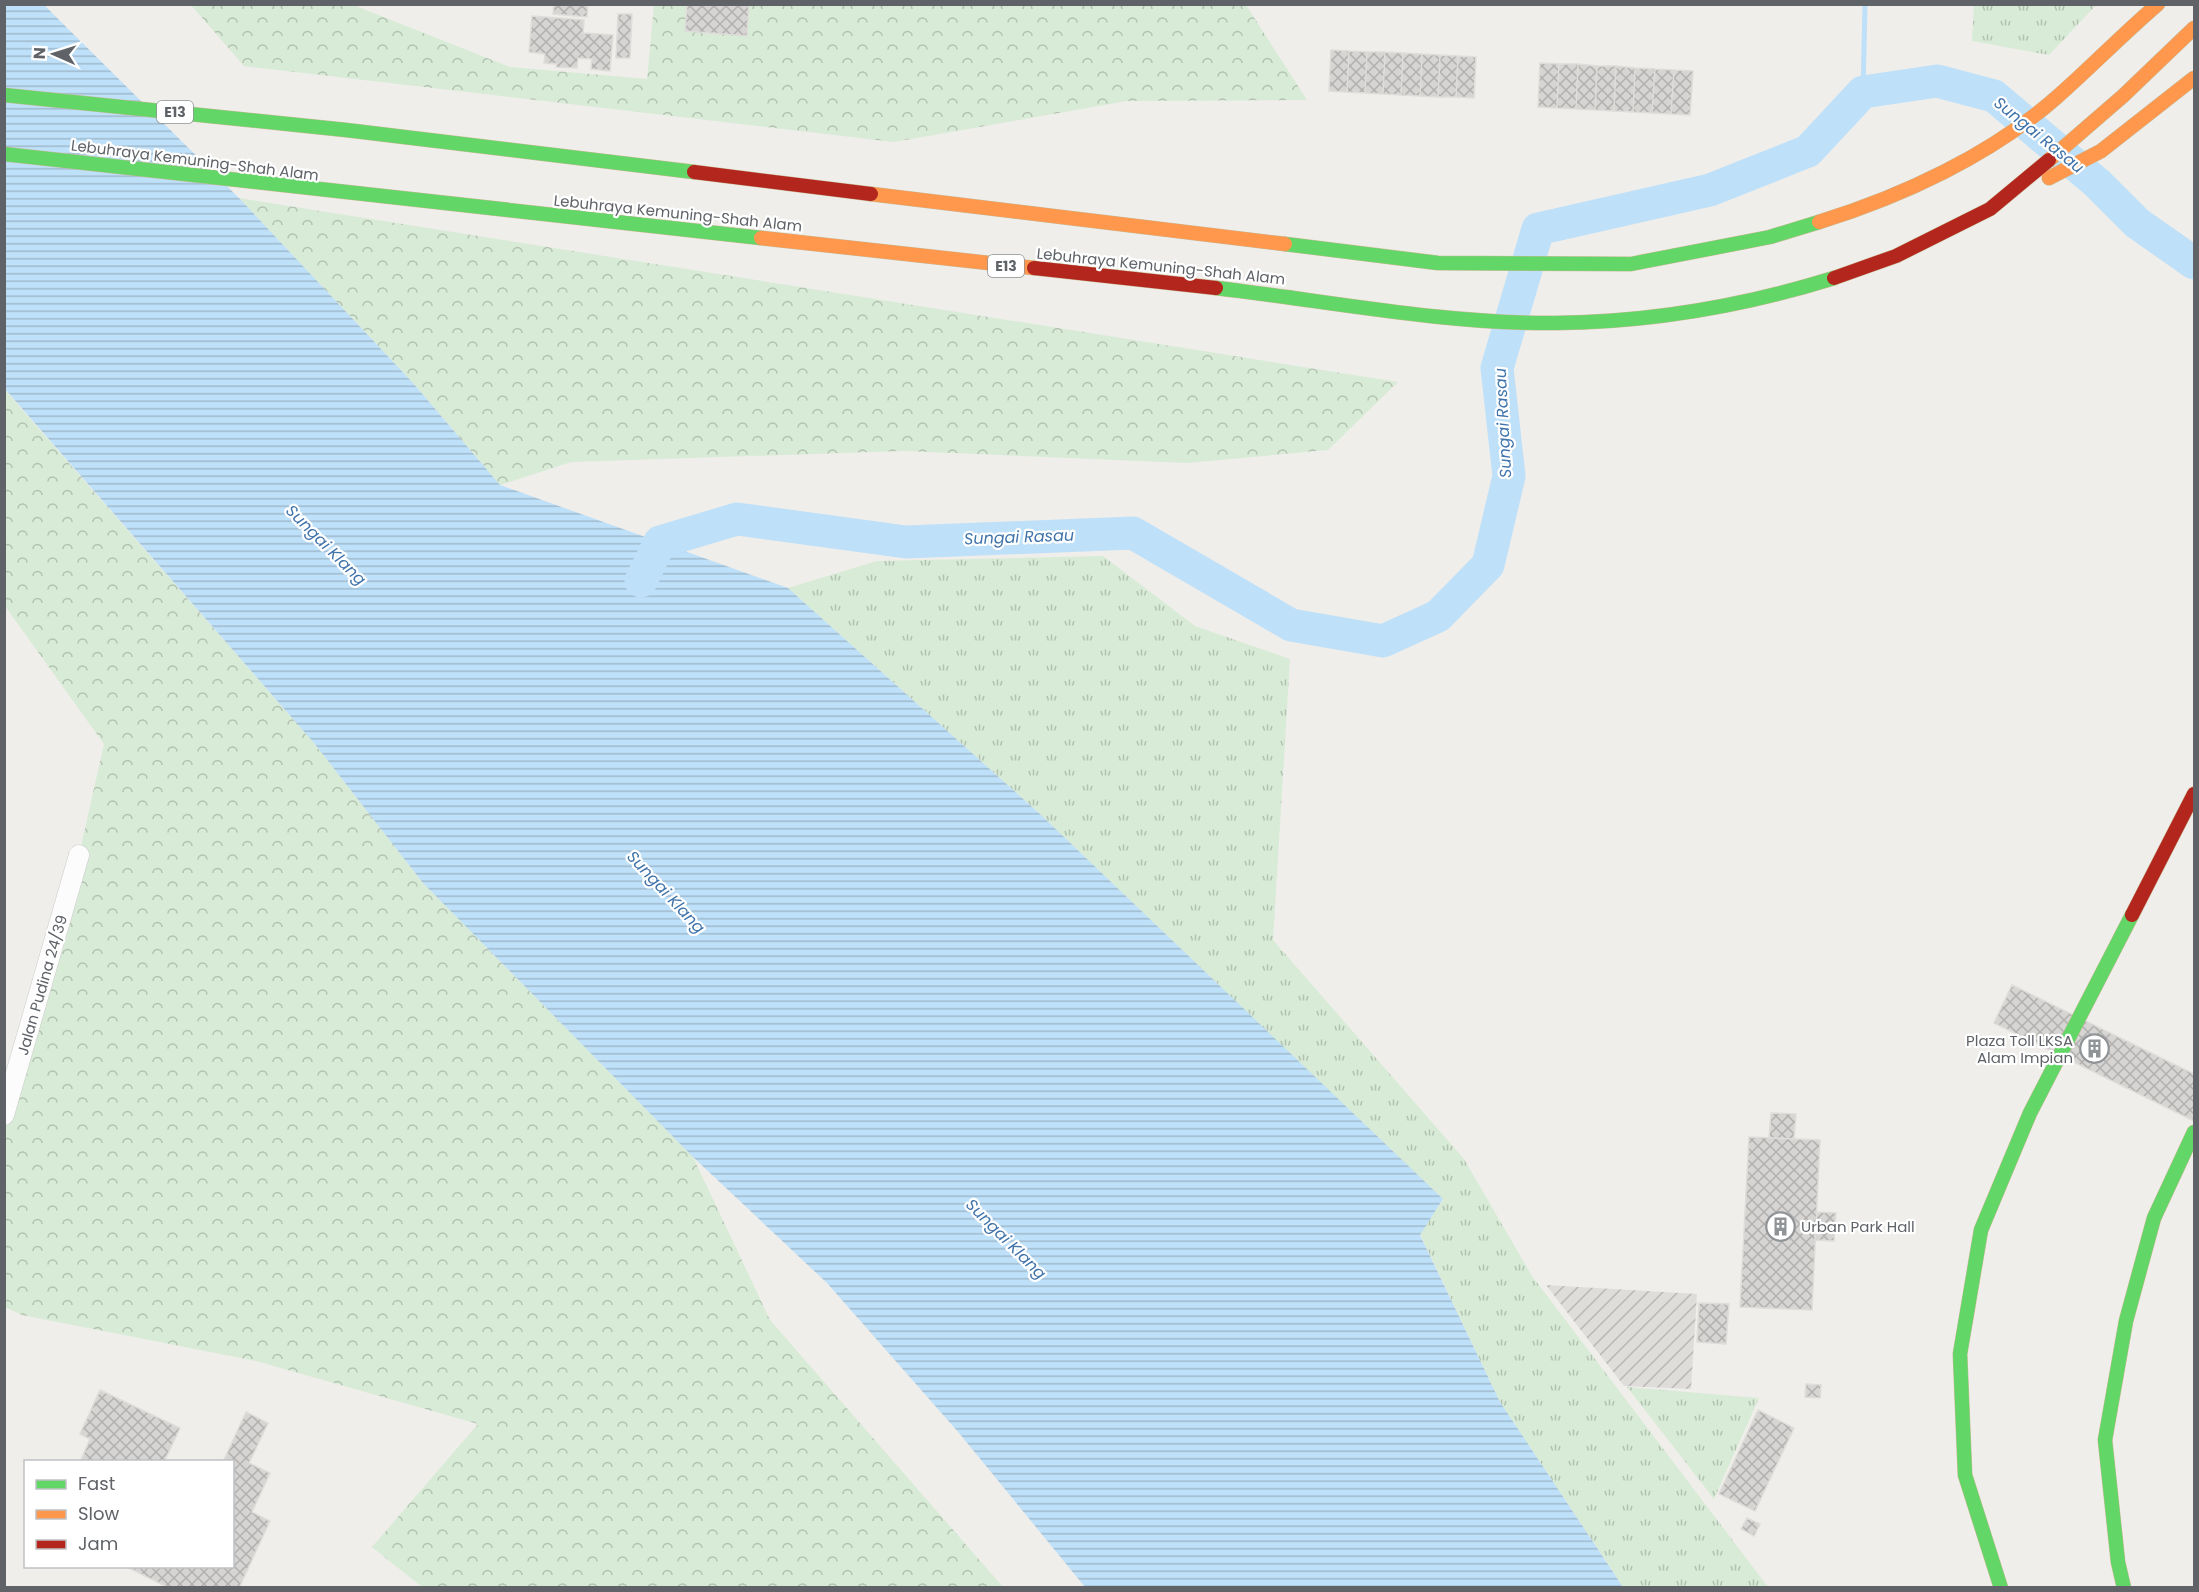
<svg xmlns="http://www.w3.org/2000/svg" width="2199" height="1592" viewBox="0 0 2199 1592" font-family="Poppins,sans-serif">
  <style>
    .industrial { fill: url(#industrial-furrows) }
    .grass { fill: url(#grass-tufts) }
    .forest { fill: url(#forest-crowns) }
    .water { fill: url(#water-rules) }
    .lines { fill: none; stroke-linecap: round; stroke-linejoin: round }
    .stream { stroke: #bfe0f9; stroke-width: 5 }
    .river { stroke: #bfe0f9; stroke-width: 33 }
    .building { fill: url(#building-cross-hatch); stroke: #deddd9; stroke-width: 1.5 }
    .street-casing { stroke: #cbcccc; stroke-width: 21 }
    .fast-casing { stroke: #c8b996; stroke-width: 15 }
    .slow-casing { stroke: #c8b996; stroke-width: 15 }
    .jam-casing { stroke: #c8b996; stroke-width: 15 }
    .street { stroke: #fdfcfc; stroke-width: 20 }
    .fast { stroke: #63d668; stroke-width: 14 }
    .slow { stroke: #ff974d; stroke-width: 14 }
    .jam { stroke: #b3261e; stroke-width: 14 }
    .labels { text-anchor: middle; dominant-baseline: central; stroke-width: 4.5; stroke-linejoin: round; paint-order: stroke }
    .shield { fill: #fff; stroke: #8f9295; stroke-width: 1.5 }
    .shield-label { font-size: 14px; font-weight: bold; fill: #5f6368 }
    .street-label { font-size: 15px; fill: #5f6368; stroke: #fff }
    .poi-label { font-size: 15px; fill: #5f6368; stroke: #fff; text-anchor: end }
    .water-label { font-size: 16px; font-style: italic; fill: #4174aa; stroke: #fff }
  </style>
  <defs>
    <pattern id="industrial-furrows" width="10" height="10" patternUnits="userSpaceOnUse" patternTransform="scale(1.5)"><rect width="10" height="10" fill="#dfddda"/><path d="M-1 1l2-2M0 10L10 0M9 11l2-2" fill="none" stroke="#b8b7b5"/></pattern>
    <pattern id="grass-tufts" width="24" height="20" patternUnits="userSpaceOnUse" patternTransform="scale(1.5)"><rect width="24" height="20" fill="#d8ebd6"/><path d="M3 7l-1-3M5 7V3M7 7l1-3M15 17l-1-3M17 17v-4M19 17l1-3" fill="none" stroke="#b2c2b1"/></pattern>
    <pattern id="forest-crowns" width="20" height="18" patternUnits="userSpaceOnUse" patternTransform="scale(1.5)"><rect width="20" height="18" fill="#d8ebd6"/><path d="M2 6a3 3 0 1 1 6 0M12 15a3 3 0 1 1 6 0" fill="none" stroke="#b2c2b1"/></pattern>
    <pattern id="water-rules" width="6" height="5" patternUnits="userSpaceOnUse" patternTransform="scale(1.5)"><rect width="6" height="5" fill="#bfe0f9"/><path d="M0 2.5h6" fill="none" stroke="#9eb9cd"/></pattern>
    <pattern id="building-cross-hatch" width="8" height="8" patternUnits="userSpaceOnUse" patternTransform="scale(1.5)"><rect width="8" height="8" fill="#d6d5d3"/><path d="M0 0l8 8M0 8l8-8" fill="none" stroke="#b1b0af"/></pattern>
  </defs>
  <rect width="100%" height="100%" fill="#efeeea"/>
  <path class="industrial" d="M 1546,1285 L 1697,1294 L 1691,1389 L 1624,1386 Z"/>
  <path class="grass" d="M 1974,5 L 1974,4 L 2096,5 L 2049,55 L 1972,41 Z
    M 1103,556 L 1195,626 L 1290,659 L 1273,940 L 1464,1159 L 1532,1276 L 1768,1587 L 1623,1587 L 1500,1402 L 1420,1234 L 1443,1200 L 1041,815 L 788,588 L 877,561 Z
    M 1627,1387 L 1759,1398 L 1714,1499 Z"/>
  <path class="forest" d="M 191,5 L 353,5 L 510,67 L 647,79 L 654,5 L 1246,5 L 1307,100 L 1127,101 L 894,142 L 244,66 Z
    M 239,198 L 1398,382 L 1328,450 L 1187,463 L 903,451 L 571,462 L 500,485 L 413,383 Z
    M 4,389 L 314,743 L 423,883 L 693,1157 L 770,1320 L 1003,1587 L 422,1587 L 372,1547 L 478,1424 L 256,1361 L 22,1315 L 5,1307 L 5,1116 L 79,855 L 104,744 L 5,606 Z"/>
  <path class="water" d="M 4,5 L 44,5 L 239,198 L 413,383 L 500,485 L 788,588 L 1041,815 L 1443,1199 L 1420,1235 L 1500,1402 L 1623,1587 L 1085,1587 L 959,1433 L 827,1283 L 693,1157 L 423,883 L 314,743 L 5,389 Z"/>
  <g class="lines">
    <path class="stream" d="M 1863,92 L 1865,4"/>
    <path class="river" d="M 641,581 L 660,542 L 737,519 L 906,542 L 1133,533 L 1291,625 L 1383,641 L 1438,616 L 1488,565 L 1509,476 L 1497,368 L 1538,229 L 1710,190 L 1808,151 L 1863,92 L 1937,81 L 1994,96 L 2097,183 L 2137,223 L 2194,263"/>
  </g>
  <path class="building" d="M 554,4 L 588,4 L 587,17 L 553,14 Z
    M 687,4 L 749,4 L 747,36 L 685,31 Z
    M 618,14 L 632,14 L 630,58 L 616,58 Z
    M 532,16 L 584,20 L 583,33 L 613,35 L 610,71 L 591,69 L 592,59 L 578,58 L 577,68 L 556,67 L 557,64 L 544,63 L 545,54 L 529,52 Z
    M 1331,50 L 1349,51 L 1347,92 L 1329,91 Z
    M 1349,51 L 1367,52 L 1365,93 L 1347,92 Z
    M 1367,52 L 1385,52 L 1383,94 L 1365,93 Z
    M 1385,52 L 1403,53 L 1401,95 L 1383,94 Z
    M 1403,53 L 1422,54 L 1420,96 L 1401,95 Z
    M 1422,54 L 1440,55 L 1438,97 L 1420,96 Z
    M 1440,55 L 1458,56 L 1456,97 L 1438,97 Z
    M 1458,56 L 1476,57 L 1474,98 L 1456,97 Z
    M 1540,63 L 1559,64 L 1557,108 L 1538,107 Z
    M 1559,64 L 1578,64 L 1576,109 L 1557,108 Z
    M 1578,64 L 1597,66 L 1595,110 L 1576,109 Z
    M 1597,66 L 1616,66 L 1614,111 L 1595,110 Z
    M 1616,66 L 1635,68 L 1633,112 L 1614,111 Z
    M 1635,68 L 1655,69 L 1652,113 L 1633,112 Z
    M 1655,69 L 1674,70 L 1671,114 L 1652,113 Z
    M 1674,70 L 1693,71 L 1690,115 L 1671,114 Z
    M 2012,985 L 2194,1074 L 2194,1121 L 1994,1023 Z
    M 1771,1113 L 1796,1114 L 1794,1139 L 1769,1138 Z
    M 1749,1137 L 1820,1140 L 1812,1310 L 1740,1307 Z
    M 1817,1212 L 1836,1213 L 1834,1241 L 1815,1240 Z
    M 1699,1303 L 1729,1304 L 1726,1344 L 1697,1342 Z
    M 1806,1384 L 1821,1385 L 1820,1398 L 1805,1397 Z
    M 100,1390 L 180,1428 L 164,1462 L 80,1462 L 90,1439 L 80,1434 Z
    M 1758,1410 L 1794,1428 L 1755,1511 L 1719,1494 Z
    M 246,1412 L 268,1423 L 249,1463 L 270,1473 L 252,1512 L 270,1521 L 239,1588 L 169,1588 L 125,1566 L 232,1566 L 232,1462 L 223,1462 Z
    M 1747,1518 L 1760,1524 L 1754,1536 L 1741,1529 Z"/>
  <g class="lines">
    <defs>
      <path id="street" d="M 4,1115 L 79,855"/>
      <path id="fast" d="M 4,95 L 346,130 L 694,172
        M 4,154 L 761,238
        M 1285,244 L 1438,263 L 1631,264 L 1770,237 L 1819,222
        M 1216,288 C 1328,301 1443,324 1556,323 C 1651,322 1744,306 1834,278
        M 2001,1588 L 1965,1475 L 1960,1354 L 1981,1230 L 2030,1113 L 2132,915
        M 2124,1588 L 2118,1562 L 2105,1440 L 2126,1321 L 2154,1218 L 2194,1132"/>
      <path id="slow" d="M 2049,160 L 2123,96 L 2194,28
        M 2049,178 L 2101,151 L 2194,78
        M 871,194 L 1285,244
        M 1819,222 C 1903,196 1991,155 2057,97 C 2091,67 2123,34 2158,4
        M 761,238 L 1034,268"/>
      <path id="jam" d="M 694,172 L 871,194
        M 1034,268 L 1216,288
        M 1834,278 L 1896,256 L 1990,209 L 2049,160
        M 2132,915 L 2194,794"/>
    </defs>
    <use href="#street" class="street-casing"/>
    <use href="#fast" class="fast-casing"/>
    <use href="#slow" class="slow-casing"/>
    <use href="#jam" class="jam-casing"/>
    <use href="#street" class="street"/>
    <use href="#fast" class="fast"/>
    <use href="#slow" class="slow"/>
    <use href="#jam" class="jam"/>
  </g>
  <defs>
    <symbol id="building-ring" viewBox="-11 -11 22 22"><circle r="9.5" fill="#fff" stroke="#919496" stroke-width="1.5"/><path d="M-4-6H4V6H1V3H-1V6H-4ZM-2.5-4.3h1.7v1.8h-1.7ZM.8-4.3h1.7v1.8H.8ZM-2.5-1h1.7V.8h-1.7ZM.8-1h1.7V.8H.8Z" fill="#919496"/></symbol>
  </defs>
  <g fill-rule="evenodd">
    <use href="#building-ring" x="2078" y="1032" width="33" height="33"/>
    <use href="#building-ring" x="1764" y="1210" width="33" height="33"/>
  </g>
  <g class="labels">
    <g class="shield">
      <rect x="157" y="101" width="36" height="22" rx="4.5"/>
      <rect x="988" y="255" width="36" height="22" rx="4.5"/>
    </g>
    <g class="shield-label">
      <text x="175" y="112">E13</text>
      <text x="1006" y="266">E13</text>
    </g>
    <g class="street-label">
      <text transform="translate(195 160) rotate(7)">Lebuhraya Kemuning-Shah Alam</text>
      <text transform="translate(678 213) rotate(6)">Lebuhraya Kemuning-Shah Alam</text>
      <text transform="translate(1161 266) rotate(6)">Lebuhraya Kemuning-Shah Alam</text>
      <text transform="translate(42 985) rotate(-74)">Jalan Pudina 24/39</text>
    </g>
    <g class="poi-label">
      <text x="2073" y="1040">Plaza Toll LKSA<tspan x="2073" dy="17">Alam Impian</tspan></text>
      <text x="1801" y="1226" text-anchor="start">Urban Park Hall</text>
    </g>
    <g class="water-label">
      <text transform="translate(2039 135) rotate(39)">Sungai Rasau</text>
      <text transform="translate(1503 423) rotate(-93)">Sungai Rasau</text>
      <text transform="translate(1019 537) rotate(-2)">Sungai Rasau</text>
      <text transform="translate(326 545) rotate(45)">Sungai Klang</text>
      <text transform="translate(666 892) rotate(47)">Sungai Klang</text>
      <text transform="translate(1006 1239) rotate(45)">Sungai Klang</text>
    </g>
  </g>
  <rect width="2199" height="1592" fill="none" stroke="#5f6368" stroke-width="12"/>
  <rect x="24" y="1460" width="210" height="108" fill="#ffffff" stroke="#bfc1c3" stroke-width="1.5"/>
  <rect x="36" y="1480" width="30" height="9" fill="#63d668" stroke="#bfc1c3" stroke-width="1.5"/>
  <text x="78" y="1490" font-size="18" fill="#5f6368">Fast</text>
  <rect x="36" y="1510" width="30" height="9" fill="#ff974d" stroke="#bfc1c3" stroke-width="1.5"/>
  <text x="78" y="1520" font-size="18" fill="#5f6368">Slow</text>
  <rect x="36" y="1540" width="30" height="9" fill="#b3261e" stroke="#bfc1c3" stroke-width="1.5"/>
  <text x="78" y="1550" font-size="18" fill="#5f6368">Jam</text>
  <g transform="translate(54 54) rotate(273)" stroke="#ffffff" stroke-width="4.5" paint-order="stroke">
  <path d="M0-4.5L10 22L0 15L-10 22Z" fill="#5f6368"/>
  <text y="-9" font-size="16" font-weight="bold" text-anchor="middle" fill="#5f6368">N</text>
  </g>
</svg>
